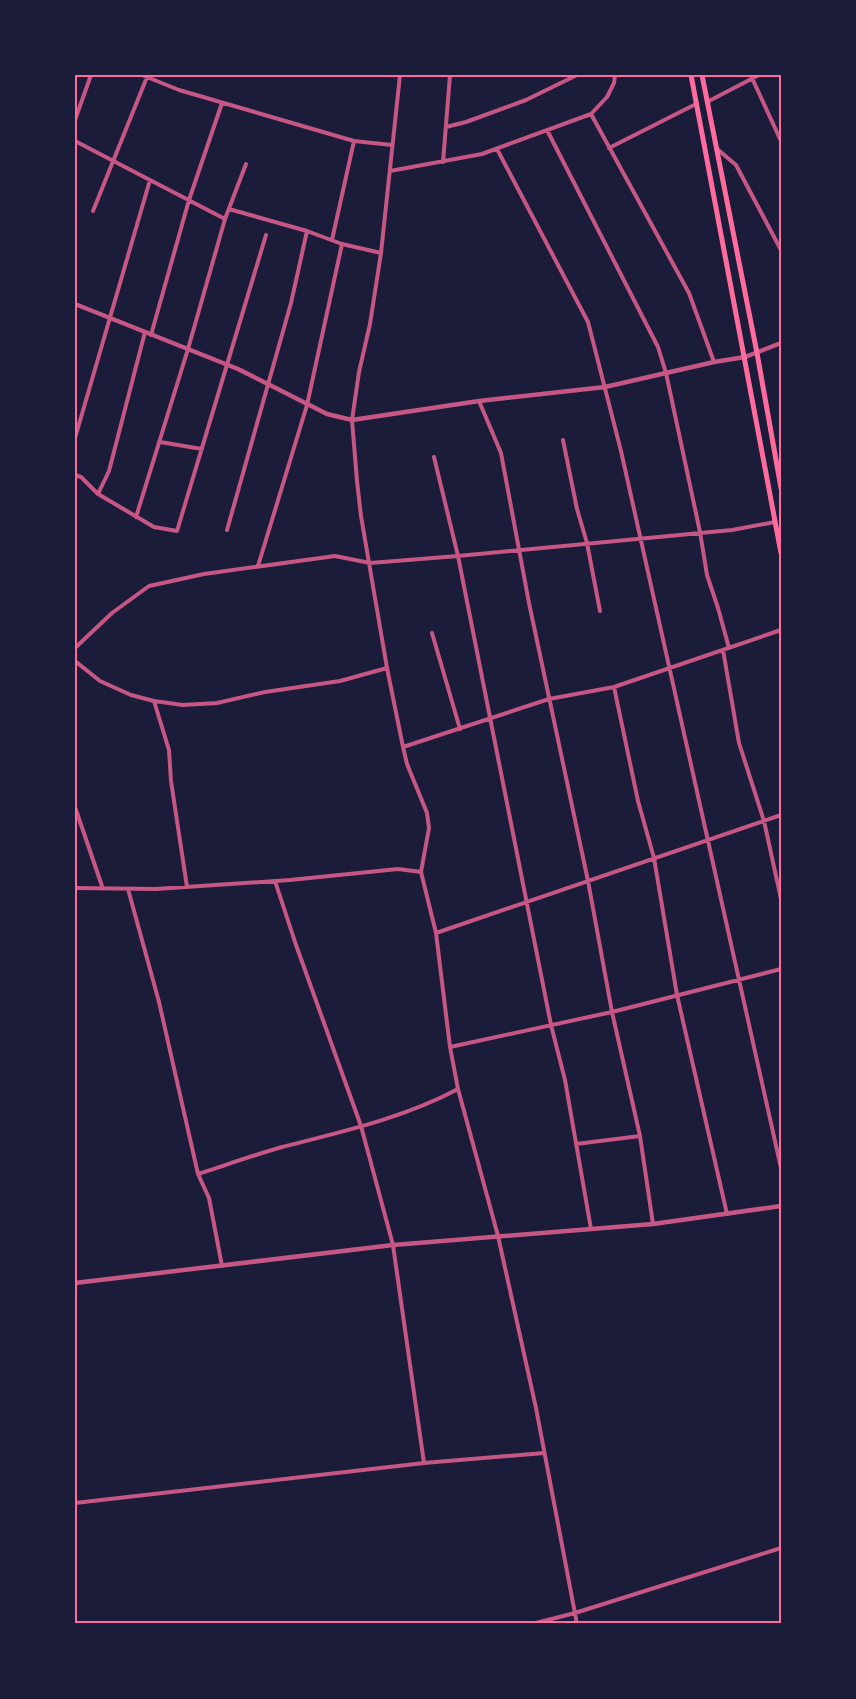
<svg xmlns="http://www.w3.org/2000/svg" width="856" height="1699" viewBox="0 0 856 1699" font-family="Rubik,sans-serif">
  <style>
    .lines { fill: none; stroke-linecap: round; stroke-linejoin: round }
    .minor { stroke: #c65784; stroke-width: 4 }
    .tertiary { stroke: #c65784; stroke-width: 4.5 }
    .secondary { stroke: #ff6b9d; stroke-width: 5 }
    .neatline { fill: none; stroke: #ff6b9d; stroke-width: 2 }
  </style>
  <rect width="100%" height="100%" fill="#1b1b3a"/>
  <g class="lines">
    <path class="minor" d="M 142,75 L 179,90 L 354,141 L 392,145
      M 400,75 L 381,253 L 370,324 L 359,372 L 352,420 L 357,481 L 361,516 L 387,668 L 403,747 L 407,764 L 427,813 L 429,828 L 421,872 L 436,933 L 450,1047 L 458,1089 L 498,1236 L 536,1408 L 577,1624
      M 752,78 L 781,141
      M 707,102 L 759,75
      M 591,114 L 689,293 L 714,362
      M 75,120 L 91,75
      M 446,127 L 466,122 L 526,100 L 577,75
      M 547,130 L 658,347 L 666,373 L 700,532 L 707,575 L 718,608 L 729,648
      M 75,141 L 225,219
      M 609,148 L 696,104
      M 716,148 L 736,165 L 781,250
      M 497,149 L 588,322 L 621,451 L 781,1168
      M 443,162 L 450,75
      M 390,171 L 482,154 L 591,114 L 607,97 L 614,83 L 615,75
      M 229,209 L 307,231 L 342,244 L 381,253
      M 93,211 L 147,77
      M 332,240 L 354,141
      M 151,335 L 189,200 L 222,103
      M 479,401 L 501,453 L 529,603 L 588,881 L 612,1012 L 640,1136 L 653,1224
      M 75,438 L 150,180
      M 563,440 L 577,509 L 587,543 L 600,611
      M 160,442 L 202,449
      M 434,457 L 458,556 L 551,1025 L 565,1080 L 591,1229
      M 75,475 L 81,477 L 98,494 L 154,527 L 177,531 L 266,235
      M 98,494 L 109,471 L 145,332
      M 136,517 L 188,349 L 225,219 L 246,164
      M 227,530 L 291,303 L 307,231
      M 258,566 L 307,405 L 342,244
      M 432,633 L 460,729
      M 75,648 L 112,613 L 149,586 L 204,574 L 335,556 L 370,563 L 458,556 L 732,530 L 775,522
      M 723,650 L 739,743 L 764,821 L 781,899
      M 75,661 L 100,681 L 131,695 L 154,701 L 183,705 L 217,703 L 265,692 L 340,681 L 387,668
      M 614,687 L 638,801 L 654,858 L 677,995 L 727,1214
      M 154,701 L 169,750 L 171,781 L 187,887
      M 403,747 L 549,699 L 614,687 L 781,630
      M 75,807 L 103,889
      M 275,881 L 296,945 L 361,1126 L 393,1245 L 424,1463
      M 75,888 L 156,889 L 290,880 L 398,869 L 421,872
      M 128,889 L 159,1002 L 198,1174 L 209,1198 L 222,1266
      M 436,933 L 781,815
      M 450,1047 L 612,1012 L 781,969
      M 576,1144 L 640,1136
      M 198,1174 C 226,1165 254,1155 282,1147 C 341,1132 404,1118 458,1089
      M 75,1503 L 424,1463 L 544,1453
      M 532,1624 L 575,1613 L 781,1548"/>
    <path class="tertiary" d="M 75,304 L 238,369 L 327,414 L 352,420 L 479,401 L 605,387 L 714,362 L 745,357 L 781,343
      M 75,1283 L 393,1245 L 653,1224 L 781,1206"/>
    <path class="secondary" d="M 691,75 L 781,553
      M 702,75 L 757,353 L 781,488"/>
  </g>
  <rect width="856" height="1699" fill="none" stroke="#1b1b3a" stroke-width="153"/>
  <rect x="76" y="76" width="704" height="1546" class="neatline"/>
</svg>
